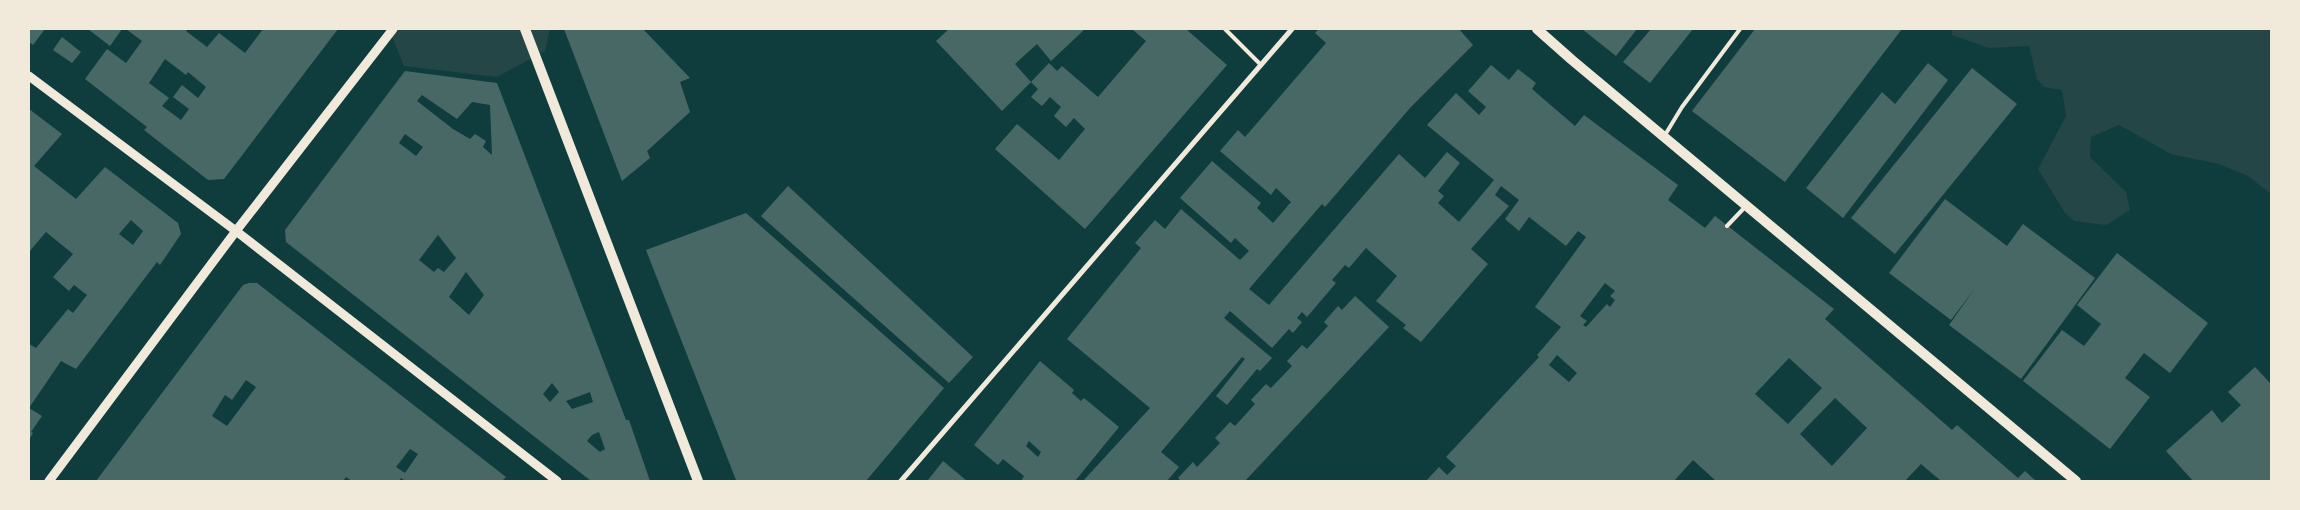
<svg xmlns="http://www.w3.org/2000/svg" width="2300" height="510" viewBox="0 0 2300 510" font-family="'Noto Sans',sans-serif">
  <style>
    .green { fill: #244646 }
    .building { fill: #486865; fill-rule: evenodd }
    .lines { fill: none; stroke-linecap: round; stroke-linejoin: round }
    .service { stroke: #f1e9da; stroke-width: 4 }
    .minor { stroke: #f1e9da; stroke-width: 5 }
    .tertiary { stroke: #f1e9da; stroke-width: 9 }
    .secondary { stroke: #f1e9da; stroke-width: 10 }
  </style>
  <rect width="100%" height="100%" fill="#0f3d3e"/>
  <path class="green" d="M 389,29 L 550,29 L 545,51 L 497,77 L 404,66 Z
    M 1952,29 L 2271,29 L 2271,194 L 2248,176 L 2219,164 L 2171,154 L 2119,125 L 2091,137 L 2090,157 L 2126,192 L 2130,210 L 2106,225 L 2074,221 L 2065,213 L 2038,169 L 2066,116 L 2062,90 L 2044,87 L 2037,79 L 2029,46 L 1989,48 L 1952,35 Z"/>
  <path class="building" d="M 29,29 L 45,29 L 33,45 L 29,42 Z
    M 88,29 L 122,29 L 110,46 Z
    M 126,29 L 188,29 L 186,31 L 207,47 L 219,33 L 245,53 L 263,29 L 338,29 L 224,179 L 208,180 L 144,130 L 147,127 L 85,79 L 107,49 L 126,63 L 142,41 ZM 165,59 L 186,75 L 188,72 L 206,87 L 198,98 L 182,85 L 173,97 L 189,109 L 181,120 L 162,106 L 169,98 L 149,83 Z
    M 564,29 L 643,29 L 690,78 L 680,82 L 690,112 L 647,151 L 650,158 L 622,181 Z
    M 949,29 L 1085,29 L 1051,61 L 1037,44 L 1015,64 L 1031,82 L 1002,111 L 936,41 Z
    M 1132,29 L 1186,29 L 1227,65 L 1085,229 L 995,149 L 1017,124 L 1059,160 L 1085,129 L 1074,118 L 1066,127 L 1054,116 L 1061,107 L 1050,97 L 1042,106 L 1031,97 L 1038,89 L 1031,82 L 1049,63 L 1057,71 L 1062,66 L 1098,97 L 1146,41 Z
    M 1319,29 L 1459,29 L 1473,45 L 1410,108 L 1325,207 L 1322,204 L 1249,289 L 1269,305 L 1399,154 L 1425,178 L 1447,152 L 1460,163 L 1438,191 L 1444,196 L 1438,203 L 1459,222 L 1494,180 L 1427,125 L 1456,93 L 1479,115 L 1486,107 L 1468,91 L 1491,65 L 1509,80 L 1518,69 L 1536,83 L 1532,89 L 1575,126 L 1584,115 L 1678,185 L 1668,200 L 1705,228 L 1715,216 L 1834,309 L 1825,319 L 1952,430 L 1957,425 L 2018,478 L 2025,471 L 2036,481 L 1941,481 L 1921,464 L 1905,481 L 1716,481 L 1693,460 L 1674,481 L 1426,481 L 1439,467 L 1447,475 L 1456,466 L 1446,457 L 1539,357 L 1537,355 L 1561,327 L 1535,307 L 1586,237 L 1578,231 L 1566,246 L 1529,217 L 1519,231 L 1505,219 L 1519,200 L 1501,186 L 1495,195 L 1509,206 L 1471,249 L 1488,264 L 1421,342 L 1403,328 L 1406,325 L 1376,301 L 1397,276 L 1366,248 L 1349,268 L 1345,265 L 1332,280 L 1336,283 L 1307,317 L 1302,312 L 1297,318 L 1302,322 L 1293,333 L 1289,329 L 1272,348 L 1230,311 L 1224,318 L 1272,358 L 1260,371 L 1257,369 L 1227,405 L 1216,396 L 1245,359 L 1242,357 L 1161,452 L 1179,467 L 1167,481 L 1083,481 L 1150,408 L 1067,339 L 1141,248 L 1135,243 L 1155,220 L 1165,229 L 1181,209 L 1240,260 L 1249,251 L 1235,238 L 1231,243 L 1180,198 L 1212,161 L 1261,203 L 1257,208 L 1273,223 L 1291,202 L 1276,188 L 1271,195 L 1220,151 L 1238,130 L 1245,137 L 1326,43 L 1315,33 ZM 1605,283 L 1615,291 L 1610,296 L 1615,300 L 1610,307 L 1607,304 L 1586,327 L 1583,325 L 1587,321 L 1580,316 ZM 1557,355 L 1577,373 L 1569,382 L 1549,365 ZM 1789,358 L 1822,388 L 1788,424 L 1755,394 ZM 1835,398 L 1867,428 L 1832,466 L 1800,434 Z
    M 1582,29 L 1637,29 L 1616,56 Z
    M 1651,29 L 1693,29 L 1650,83 L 1623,62 Z
    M 1755,29 L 1902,29 L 1785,182 L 1692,111 Z
    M 62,37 L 81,52 L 72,63 L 53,50 Z
    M 1928,63 L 1948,80 L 1843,218 L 1806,188 L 1882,92 L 1895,104 Z
    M 1972,68 L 2017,104 L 1895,254 L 1851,218 Z
    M 405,71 L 497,83 L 626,420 L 629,420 L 650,481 L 591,481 L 286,242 L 285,230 ZM 422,95 L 457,119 L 472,102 L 490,105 L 492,155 L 483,147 L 486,141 L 475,134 L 470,139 L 453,129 L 417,101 ZM 405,134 L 423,147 L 416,156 L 399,143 ZM 438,235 L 456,258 L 444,272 L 438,268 L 434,272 L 419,260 ZM 466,272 L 484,295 L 469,315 L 449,297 ZM 552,383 L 559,392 L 550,402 L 543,394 ZM 590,392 L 593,402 L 572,409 L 566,401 ZM 599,432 L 605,449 L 600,452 L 587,441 L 592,435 Z
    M 29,109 L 62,134 L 34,166 L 76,199 L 105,167 L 178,223 L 181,234 L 160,265 L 157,262 L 76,369 L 61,361 L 29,408 L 42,416 L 31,432 L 33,433 L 29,440 L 29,344 L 36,348 L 68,309 L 73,313 L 87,295 L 74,285 L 69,291 L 53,277 L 73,254 L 46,232 L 29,252 ZM 131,220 L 143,231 L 133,245 L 119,234 Z
    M 788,186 L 973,357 L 949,383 L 761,216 Z
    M 1945,199 L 2007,246 L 2023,224 L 2095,278 L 2021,379 L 1949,325 L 1976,287 L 1951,320 L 1889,273 Z
    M 746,213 L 944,388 L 866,481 L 736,480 L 646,250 Z
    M 2117,253 L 2208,323 L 2170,373 L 2144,353 L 2125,378 L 2150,397 L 2110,449 L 2023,381 L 2062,330 L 2084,346 L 2101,324 L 2077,305 Z
    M 249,283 L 257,283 L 506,477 L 502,481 L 405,481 L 401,478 L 399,481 L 352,481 L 346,477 L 343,481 L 96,481 L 243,285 ZM 246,380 L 256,387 L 227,426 L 212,416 L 225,395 L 232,400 ZM 410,449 L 418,454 L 405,473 L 396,467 Z
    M 1355,296 L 1389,327 L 1245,481 L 1181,481 L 1178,478 L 1193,462 L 1197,467 L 1220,443 L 1215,438 L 1230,422 L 1235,426 L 1255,404 L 1251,400 L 1266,384 L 1271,388 L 1292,366 L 1287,361 L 1302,345 L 1307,349 L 1328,326 L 1324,322 L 1338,306 L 1342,310 Z
    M 1040,361 L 1074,390 L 1072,393 L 1081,401 L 1084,398 L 1119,427 L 1075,481 L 1021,481 L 1024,476 L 1003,459 L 998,465 L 974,445 ZM 1029,441 L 1041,452 L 1038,457 L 1026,446 Z
    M 2255,367 L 2271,384 L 2271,481 L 2193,481 L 2166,451 L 2212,410 L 2222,423 L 2241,405 L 2228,392 Z
    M 943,461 L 967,481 L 929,481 L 928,480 Z"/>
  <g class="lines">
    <path class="service" d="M 1225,29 L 1261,65
      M 1665,135 L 1682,107 L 1740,29
      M 1727,226 L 1746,206"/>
    <path class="minor" d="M 901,481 L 1292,29"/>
    <path class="tertiary" d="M 29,76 L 236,231 L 557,481
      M 49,481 L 236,231 L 393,29"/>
    <path class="secondary" d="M 525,29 L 698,481
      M 1537,29 L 1572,60 L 2076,481"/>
  </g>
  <rect width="2300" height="510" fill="none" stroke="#f1e9da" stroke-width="60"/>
</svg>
